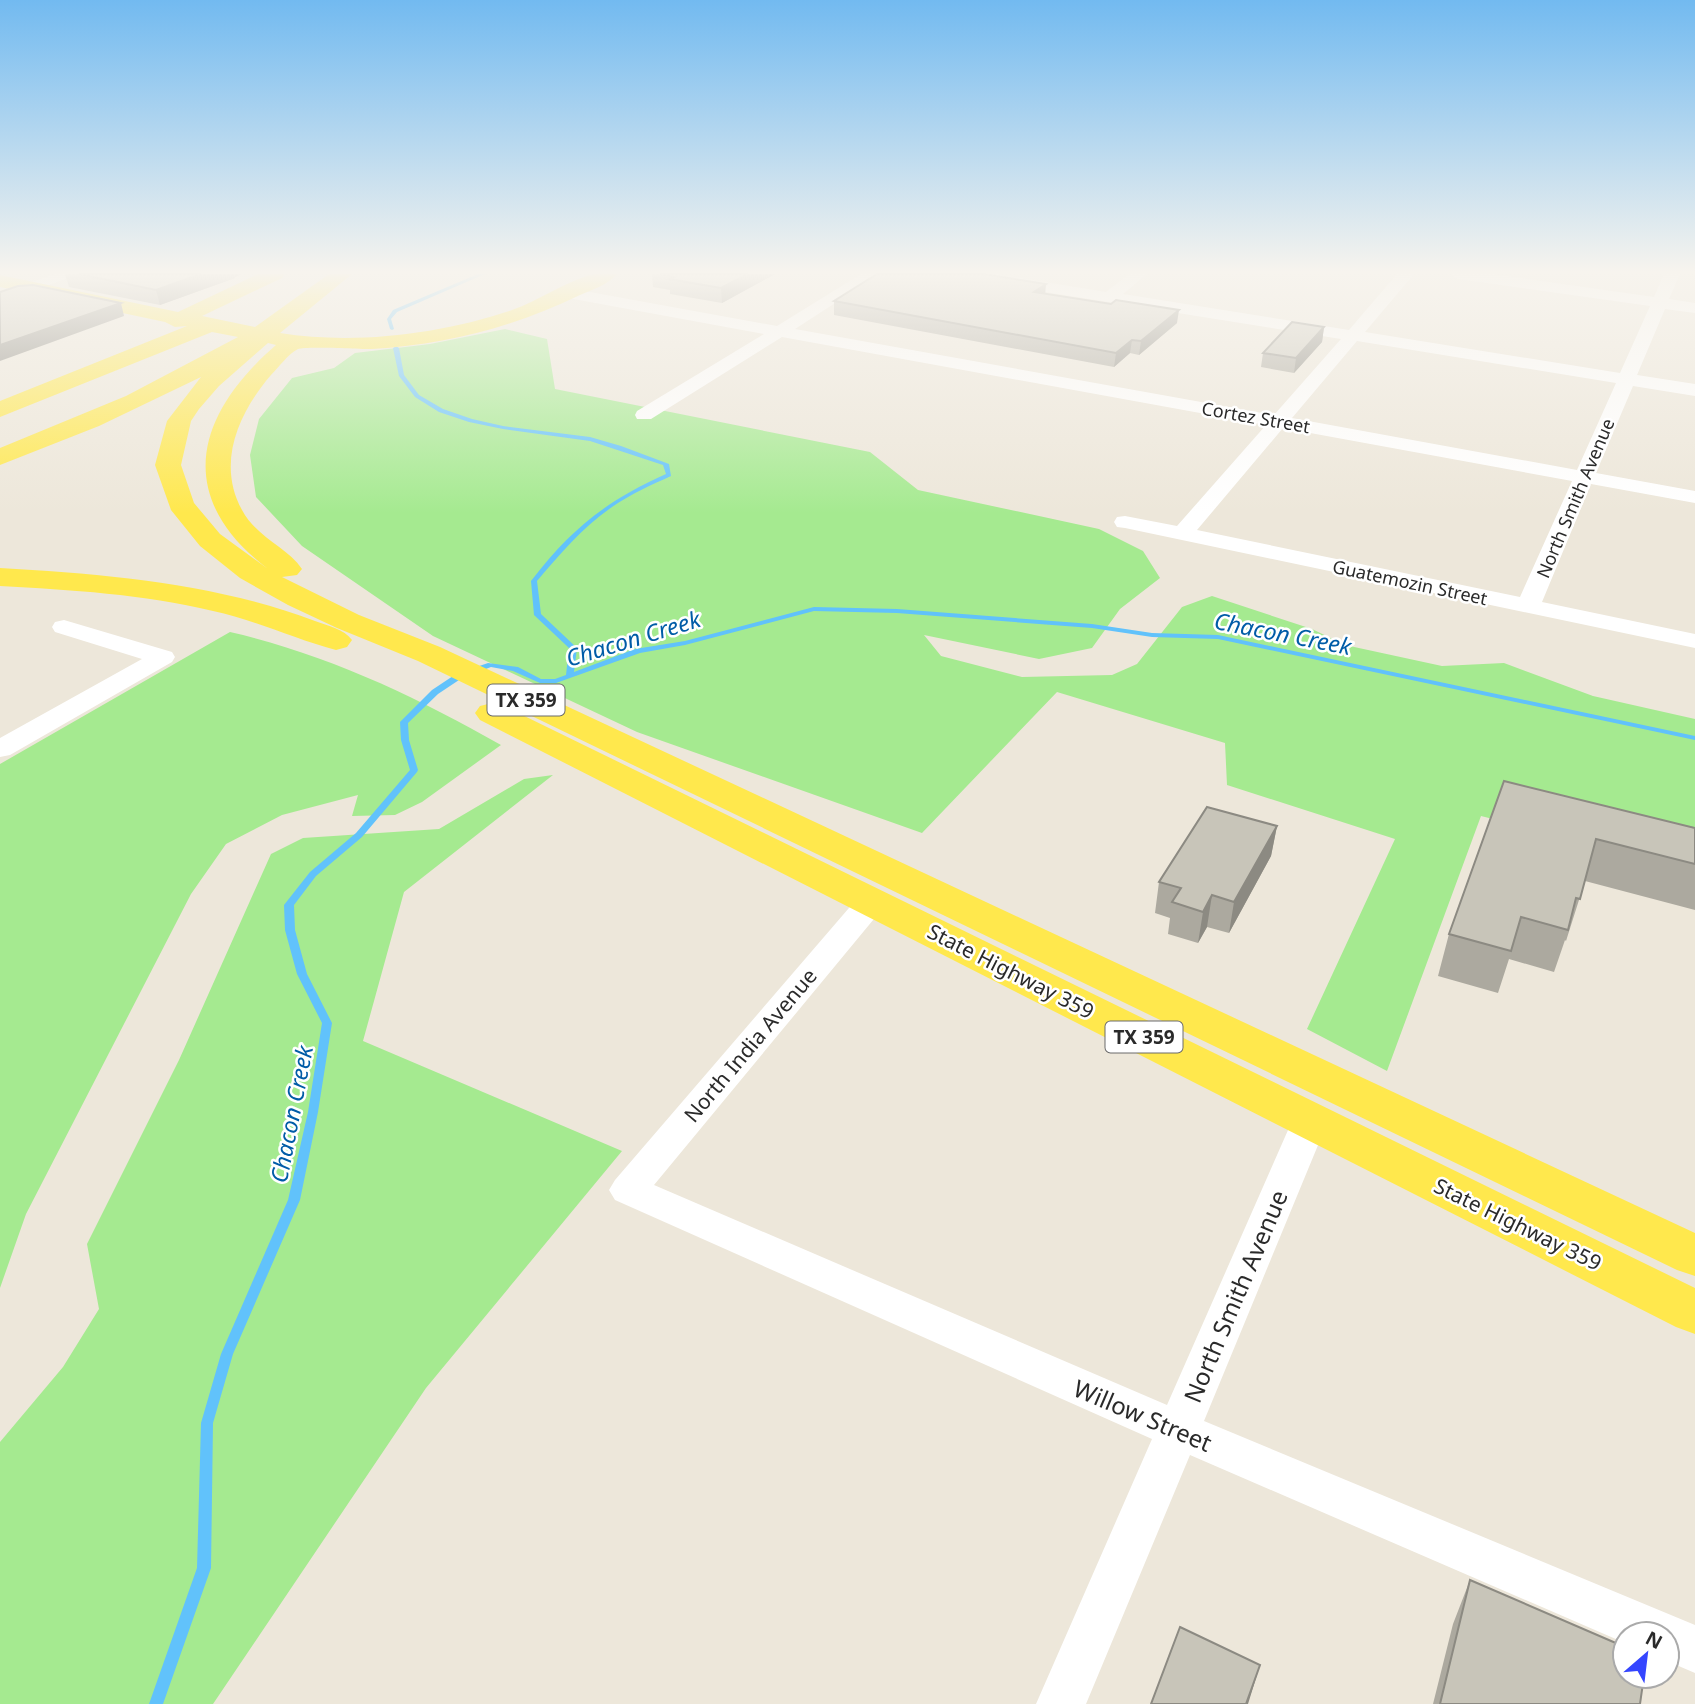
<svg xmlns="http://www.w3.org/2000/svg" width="1695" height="1704" viewBox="0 0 1695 1704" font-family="'Noto Sans',sans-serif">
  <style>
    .green { fill: #a5ea90 }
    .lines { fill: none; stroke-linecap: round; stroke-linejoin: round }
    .stream { fill: #61c2fb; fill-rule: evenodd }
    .minor { fill: #fff; fill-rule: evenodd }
    .major { fill: #ffe84d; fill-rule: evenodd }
    .wall { fill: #aca99f }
    .shaded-wall { fill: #8c8a82 }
    .building { fill: #c8c5b9; stroke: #8c8a82; stroke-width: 2 }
    .labels { text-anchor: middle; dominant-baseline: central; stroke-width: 5; stroke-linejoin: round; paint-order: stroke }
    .far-street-label { font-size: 18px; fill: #2a2a2a; stroke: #fff }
    .shield { fill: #fff; stroke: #6a6a6a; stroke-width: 2 }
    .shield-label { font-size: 19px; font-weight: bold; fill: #2a2a2a }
    .street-label { font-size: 21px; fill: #2a2a2a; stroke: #fff }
    .water-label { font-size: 23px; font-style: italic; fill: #005ca7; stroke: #fff }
    .near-street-label { font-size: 24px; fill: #2a2a2a; stroke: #fff }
  </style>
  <rect width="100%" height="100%" fill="#ede7da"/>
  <path class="green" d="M 505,329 L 547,339 L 555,389 L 870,452 L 918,490 L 1099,529 L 1143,551 L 1160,578 L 1120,609 L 1092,648 L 1039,659 L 924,635 L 941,656 L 1022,677 L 1112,675 L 1137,664 L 1182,607 L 1212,596 L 1312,629 L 1345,645 L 1442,666 L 1504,663 L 1593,696 L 1695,719 L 1695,870 L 1481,816 L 1387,1071 L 1307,1029 L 1395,839 L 1227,785 L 1225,743 L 1057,692 L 922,833 L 637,732 L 433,636 L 302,546 L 256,497 L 250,455 L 259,419 L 292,378 L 334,368 L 355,353 L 430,344 Z
    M 230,632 C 326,654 415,696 501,745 L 422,802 L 395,815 L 352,816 L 358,795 L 282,815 L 226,844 L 191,894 L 26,1214 L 0,1288 L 0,764 Z
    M 553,775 L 404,892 L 363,1041 L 622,1151 L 426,1388 L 213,1704 L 0,1704 L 0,1442 L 63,1367 L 99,1309 L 87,1244 L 179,1060 L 271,854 L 303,838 L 439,829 L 524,779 Z"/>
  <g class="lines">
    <path class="stream" d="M 478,274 L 485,274 L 397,312 L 391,319 L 394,329 L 392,330 L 390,329 L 387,319 L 393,310 Z
      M 396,346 L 399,348 L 404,375 L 419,395 L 443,409 L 472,419 L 503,426 L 590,437 L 621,446 L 669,464 L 671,476 C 651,485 631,494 612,507 C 583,527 560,554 537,581 L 541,614 L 577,648 L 574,672 L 635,649 L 685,641 L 814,607 L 897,609 L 1092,624 L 1152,633 L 1218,635 L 1695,736 L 1695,740 L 1218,639 L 1152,637 L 1092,628 L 897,613 L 814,611 L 685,645 L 640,653 L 556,683 L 540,683 L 513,671 L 491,667 L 462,678 L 438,694 L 408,723 L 409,740 L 418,770 L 417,772 L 362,837 L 316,876 L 294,905 L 295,930 L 307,974 L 332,1023 L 318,1112 L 300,1200 L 233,1354 L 213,1423 L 211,1568 L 163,1704 L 149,1704 L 197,1568 L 201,1423 L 221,1354 L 288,1200 L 308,1112 L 322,1023 L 297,974 L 285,930 L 284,905 L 310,872 L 356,833 L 410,770 L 401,740 L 400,722 L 432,690 L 456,674 L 488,663 L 518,667 L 541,679 L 555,679 L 566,675 L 569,648 L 534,615 L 531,581 C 571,529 606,501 666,474 L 663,465 L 590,441 L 503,429 L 469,422 L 439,412 L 415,397 L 399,376 L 393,348 Z"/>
    <path class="minor" d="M 55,274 L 79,274 L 0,303 L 0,293 Z
      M 861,274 L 880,274 L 795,329 L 1274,415 L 1341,339 L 964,279 L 956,274 L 996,274 L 1106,292 L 1129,274 L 1147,274 L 1123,294 L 1349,330 L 1397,274 L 1414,274 L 1365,332 L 1620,373 L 1650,306 L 1458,279 L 1450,274 L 1493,274 L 1654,297 L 1664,274 L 1680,274 L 1669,299 L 1695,303 L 1695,313 L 1665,309 L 1637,375 L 1695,384 L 1695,396 L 1633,386 L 1596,473 L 1695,491 L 1695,503 L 1591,484 L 1542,602 L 1695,634 L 1695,648 L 1125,528 L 1117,527 L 1114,522 L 1117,517 L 1125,516 L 1177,526 L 1266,425 L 782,337 L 651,419 L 637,419 L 635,415 L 637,411 L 764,334 L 568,298 L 560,293 L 568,288 L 777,326 ZM 1357,341 L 1616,383 L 1577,470 L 1292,418 ZM 1283,428 L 1572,481 L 1520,597 L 1197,530 Z
      M 64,620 L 172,652 L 175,657 L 172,662 L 10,755 L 0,757 L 0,738 L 142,659 L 55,632 L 52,627 L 55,622 Z
      M 872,892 L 883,894 L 887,901 L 883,908 L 654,1185 L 1167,1405 L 1292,1121 L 1297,1112 L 1310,1108 L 1323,1112 L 1328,1121 L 1204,1421 L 1695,1625 L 1695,1673 L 1667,1661 L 1667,1634 L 1625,1634 L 1625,1643 L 1190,1455 L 1086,1704 L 1036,1704 L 1152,1439 L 615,1200 L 609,1190 L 615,1180 L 861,894 Z"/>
    <path class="major" d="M 258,274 L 285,274 L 282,278 L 202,316 L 255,327 L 329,274 L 352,274 L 280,333 C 355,345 441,334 512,310 C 538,301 565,282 590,275 C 598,273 609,274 617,274 C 609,284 592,290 580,295 C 514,327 445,345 372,349 C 359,349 305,346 298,349 C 288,354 279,367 271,375 C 239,412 216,463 242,510 C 257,538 287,547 302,569 L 297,575 L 282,577 L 359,615 L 440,647 L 1695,1233 L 1695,1276 L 1677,1270 L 418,661 L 337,628 L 288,605 L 240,578 L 200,546 L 171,510 L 155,465 L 167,421 L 201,377 L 99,426 L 0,465 L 0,448 L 126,396 L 238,337 L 212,332 L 0,417 L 0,401 L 187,326 L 175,327 L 165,322 L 0,287 L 0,275 L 178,312 ZM 268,343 L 276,345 C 194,416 174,498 268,569 L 220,534 L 194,503 L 181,465 L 191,421 L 199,409 L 219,386 Z
      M 0,568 C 106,574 214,583 315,621 C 328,626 344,629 352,640 L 347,647 L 336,650 C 294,639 255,620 213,611 C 143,594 71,590 0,586 Z
      M 492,703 L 504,706 L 1695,1288 L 1695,1334 L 1676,1327 L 480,720 L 475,713 L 480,706 Z"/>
  </g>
  <path class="wall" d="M 65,274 L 242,274 L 235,277 L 235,278 L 160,305 L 69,287 Z
    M 652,274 L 775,274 L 722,303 L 670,294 L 670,290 L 653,287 Z
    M 1045,294 L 1177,323 L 1139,355 L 1130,353 L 1114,367 L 834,315 L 834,301 Z
    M 1324,327 L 1322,342 L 1294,373 L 1261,367 L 1263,353 Z
    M 1504,781 L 1695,828 L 1695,910 L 1585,881 L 1566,941 L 1565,940 L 1554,972 L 1509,959 L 1498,993 L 1438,976 L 1449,934 Z
    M 1277,826 L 1271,856 L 1229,933 L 1207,927 L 1198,943 L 1168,934 L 1170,918 L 1155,913 L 1159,882 Z
    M 1470,1580 L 1640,1704 L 1433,1704 L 1453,1624 Z"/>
  <path class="shaded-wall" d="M 201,274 L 242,274 L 235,277 L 235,278 L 160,305 L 156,290 Z
    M 748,274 L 775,274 L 722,303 L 721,288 Z
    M 1046,284 L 1045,297 L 1034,292 Z
    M 121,303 L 124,316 L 0,361 L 0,345 Z
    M 1179,310 L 1177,323 L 1139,355 L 1141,341 Z
    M 1324,327 L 1322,342 L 1294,373 L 1296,358 Z
    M 1132,340 L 1130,353 L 1114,367 L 1116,353 Z
    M 1277,826 L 1271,856 L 1229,933 L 1234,902 Z
    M 1212,895 L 1207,927 L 1198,943 L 1203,912 Z
    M 1260,1665 L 1248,1704 L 1246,1704 Z"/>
  <path class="building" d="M 79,274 L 201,274 L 156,290 Z
    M 660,274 L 748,274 L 721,288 L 669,279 L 674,277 Z
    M 877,274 L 984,274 L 1046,284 L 1034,292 L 1111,304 L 1116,300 L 1179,310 L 1141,341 L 1132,340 L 1116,353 L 834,301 Z
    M 33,285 L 121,303 L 0,345 L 0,292 L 18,286 Z
    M 1292,322 L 1324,327 L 1296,358 L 1263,353 Z
    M 1504,781 L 1695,828 L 1695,864 L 1596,839 L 1580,899 L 1576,898 L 1568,930 L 1521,917 L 1511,951 L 1449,934 Z
    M 1207,807 L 1277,826 L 1234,902 L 1212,895 L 1203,912 L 1172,902 L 1181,888 L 1159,882 Z
    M 1470,1580 L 1625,1647 L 1625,1676 L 1644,1676 L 1640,1704 L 1440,1704 Z
    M 1180,1627 L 1260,1665 L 1246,1704 L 1151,1704 Z"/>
  <linearGradient id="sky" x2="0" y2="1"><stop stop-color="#72baf0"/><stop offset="0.53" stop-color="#f7f4ee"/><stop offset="1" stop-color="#f7f4ee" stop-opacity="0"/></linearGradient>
  <rect width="1695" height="513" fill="url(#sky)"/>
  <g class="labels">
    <g class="far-street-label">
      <text transform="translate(1256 417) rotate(10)">Cortez Street</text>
      <text transform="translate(1575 498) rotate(-67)">North Smith Avenue</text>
      <text transform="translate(1410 582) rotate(12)">Guatemozin Street</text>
    </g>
    <g class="shield">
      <rect x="487.5" y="684.5" width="77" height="31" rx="5"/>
      <rect x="1105.5" y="1021.5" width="77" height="31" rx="5"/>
    </g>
    <g class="shield-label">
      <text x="526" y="700">TX 359</text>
      <text x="1144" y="1037">TX 359</text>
    </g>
    <g class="street-label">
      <text transform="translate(1011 971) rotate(27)">State Highway 359</text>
      <text transform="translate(750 1045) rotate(-50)">North India Avenue</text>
      <text transform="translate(1518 1224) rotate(26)">State Highway 359</text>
    </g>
    <g class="water-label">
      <text transform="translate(1283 633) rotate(11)">Chacon Creek</text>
      <text transform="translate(633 638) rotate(-17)">Chacon Creek</text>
      <text transform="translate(291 1114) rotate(-79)">Chacon Creek</text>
    </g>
    <g class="near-street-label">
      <text transform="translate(1235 1296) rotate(-67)">North Smith Avenue</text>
      <text transform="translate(1143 1415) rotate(23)">Willow Street</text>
    </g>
  </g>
  <g transform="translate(1646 1655) rotate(28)"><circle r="33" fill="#ffffff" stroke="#aaaaaa" stroke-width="2"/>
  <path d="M0-5L12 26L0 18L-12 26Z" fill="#3546ff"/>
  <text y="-10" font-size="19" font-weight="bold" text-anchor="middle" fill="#2a2a2a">N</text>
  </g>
</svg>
